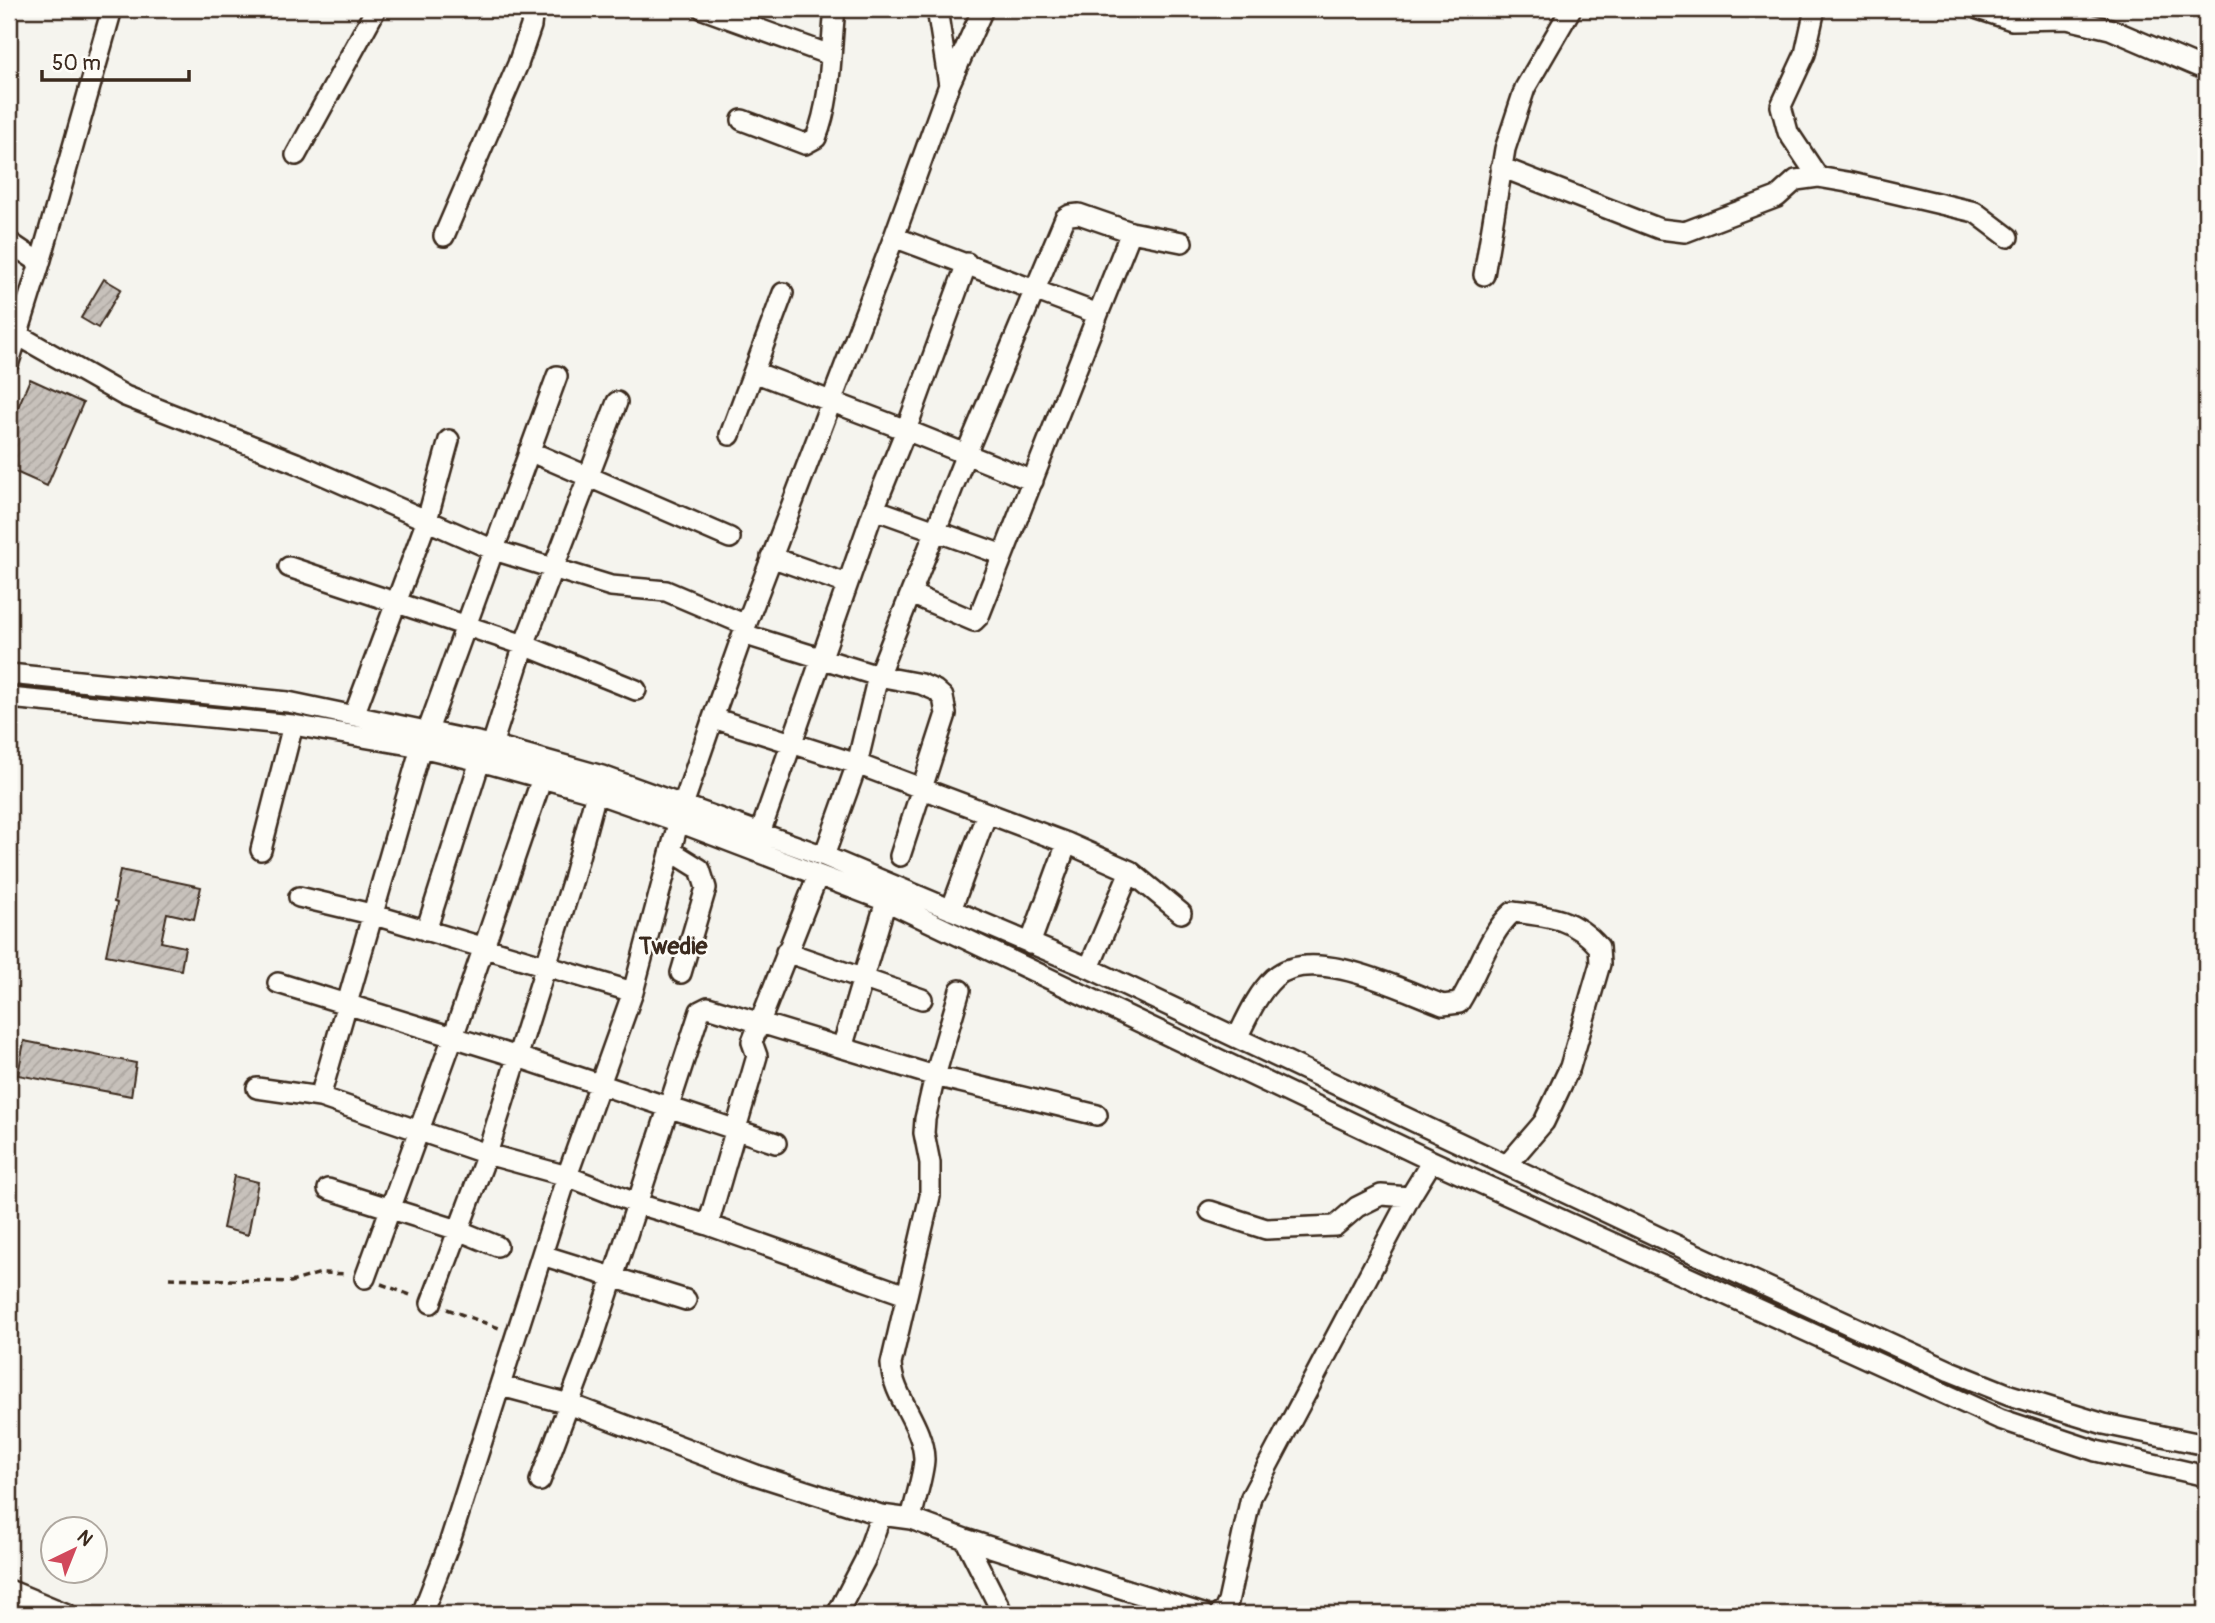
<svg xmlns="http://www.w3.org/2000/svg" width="2215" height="1623" viewBox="0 0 2215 1623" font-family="Pangolin,sans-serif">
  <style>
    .building { fill: url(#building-hatch); stroke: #3b2a1e; stroke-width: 2 }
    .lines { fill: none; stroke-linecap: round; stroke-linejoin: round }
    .minor-casing { stroke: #3b2a1e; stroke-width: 24 }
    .path { stroke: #3b2a1e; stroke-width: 3.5; stroke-dasharray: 7 5; stroke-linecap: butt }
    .minor { stroke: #fdfcf7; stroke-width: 19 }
    .labels { text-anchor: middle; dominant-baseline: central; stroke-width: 5; stroke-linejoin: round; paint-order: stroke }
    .quarter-label { font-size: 24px; font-weight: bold; fill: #3b2a1e; stroke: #fdfcf7 }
  </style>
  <defs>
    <pattern id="building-hatch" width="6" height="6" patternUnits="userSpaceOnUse" patternTransform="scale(1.75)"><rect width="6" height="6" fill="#c7c1bb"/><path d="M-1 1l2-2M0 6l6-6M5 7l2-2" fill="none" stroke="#aca6a0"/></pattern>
  </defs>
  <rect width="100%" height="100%" fill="#f5f4ee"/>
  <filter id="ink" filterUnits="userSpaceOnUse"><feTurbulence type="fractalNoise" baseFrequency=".0143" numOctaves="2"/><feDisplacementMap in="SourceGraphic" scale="14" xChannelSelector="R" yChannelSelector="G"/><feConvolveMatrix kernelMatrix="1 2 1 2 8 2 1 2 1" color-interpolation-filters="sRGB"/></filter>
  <g filter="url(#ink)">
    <path class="building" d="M 104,279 L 121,289 L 98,328 L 81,318 Z
      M 30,379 L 83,403 L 47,486 L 9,469 L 9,428 Z
      M 120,870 L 201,887 L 194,919 L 167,913 L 161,942 L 185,947 L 181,970 L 106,955 L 117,903 L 114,902 Z
      M 24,1041 L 136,1063 L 131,1096 L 18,1075 Z
      M 234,1176 L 258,1182 L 248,1235 L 223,1228 Z"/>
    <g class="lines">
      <defs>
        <path id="minor" d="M 703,9 L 830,55
          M 937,9 L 949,85
          M 1815,9 L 1805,54 L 1781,106 L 1788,132 L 1818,177
          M 1978,9 L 2012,20 L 2067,19 L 2110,29 L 2206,70
          M 742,120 L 805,144 L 816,138 C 832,98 830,52 835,9
          M 296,155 L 376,9
          M 1501,167 L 1660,229 L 1685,232 L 1777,197 L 1796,180 L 1818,177 L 1847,182 L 1975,212 L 2008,237
          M 444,236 L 518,64 L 531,26 L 533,9
          M 894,237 L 1098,314 L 979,616 L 974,621 L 911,594
          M 9,242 L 40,263
          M 1484,275 L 1505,149 L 1525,88 L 1571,9
          M 1098,314 L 1131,232
          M 16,334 L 125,396 L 296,463 L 494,550 L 611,586 L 666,591 L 746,625
          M 9,362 L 40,263 L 112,9
          M 754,372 L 906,430 L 1033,481
          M 730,435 L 783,293
          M 529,451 L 730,538
          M 874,509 L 1003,555
          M 771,557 L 847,584
          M 289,567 L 524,645 L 636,690
          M 743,634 L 878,676 L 921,684 L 935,690 L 943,697 L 946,714 L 900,856
          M 9,674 L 288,702 L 492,745 L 602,776 L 824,856 L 1089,968 L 1663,1239 L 1950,1371 L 2010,1395 L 2104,1424 L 2206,1445
          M 9,698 L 293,725 L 421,747 L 480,761 L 596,793 L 679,822 L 886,901 L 1432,1161 L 2000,1419 L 2096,1451 L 2206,1476
          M 354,715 L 427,520 L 449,440
          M 713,718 L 857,764 L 1067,843 L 1130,871 L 1181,913
          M 428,730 L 557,376
          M 492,745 L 524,645 L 617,402
          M 760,833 L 874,509 L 906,430 L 967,263
          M 261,850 L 293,725
          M 671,851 L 700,869 L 706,888 L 681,973
          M 824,856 L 857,764 L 878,676 L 966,454 L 1065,218 L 1070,215 L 1079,214 L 1131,232 L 1182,242
          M 299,897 L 371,914 L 633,992
          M 951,910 L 987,813
          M 426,931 L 480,761
          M 1030,944 L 1067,843
          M 786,952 L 922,999
          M 1089,968 L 1130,871
          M 278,983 L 518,1057 L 776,1143
          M 1237,1038 C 1247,1018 1257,994 1274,978 C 1312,944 1402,990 1443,1005 L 1459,1003 C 1477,976 1488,933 1513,912 C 1549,916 1574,918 1599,947 L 1600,964 L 1570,1067 L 1544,1122 L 1507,1165
          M 842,1048 L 886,901
          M 257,1088 L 320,1097 L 487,1154 L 567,1176 L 638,1204 L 708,1225 L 906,1295
          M 320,1097 L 421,747
          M 328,1189 L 458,1230 L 497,1246
          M 1210,1211 L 1266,1229 L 1335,1226 L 1357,1207 L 1381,1195 L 1410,1197
          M 708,1225 L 757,1056 L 752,1042 L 818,875
          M 542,1255 L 686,1300
          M 365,1278 L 453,1037 L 542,778
          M 431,1303 L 487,1154 L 573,879 L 596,793
          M 501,1386 L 569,1404 L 756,1475 L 881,1515 L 911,1519 L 965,1539 L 1203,1614
          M 540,1481 L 591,1345 L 700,1011 L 708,1007 L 935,1076 L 1097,1115
          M 911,1519 C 914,1504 924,1473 924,1459 C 923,1424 893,1398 891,1364 L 930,1196 L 930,1163 L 924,1133 L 925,1119 L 935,1076 L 960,990
          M 965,1539 L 1003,1614
          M 9,1590 L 67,1614
          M 422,1614 L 450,1541 L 567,1176 L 633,992 L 683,805 L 713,718 L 746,625 L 894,237 L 949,85 L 983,9
          M 837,1614 L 865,1560 L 881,1515
          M 1219,1614 L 1223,1613 L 1228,1602 L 1251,1497 L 1410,1197 L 1432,1161"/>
      </defs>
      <use href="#minor" class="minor-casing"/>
      <path class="path" d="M 169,1278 L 291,1282 L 321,1273 L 347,1274
        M 381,1284 L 413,1296
        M 447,1309 L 499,1328"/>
      <use href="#minor" class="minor"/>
    </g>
  </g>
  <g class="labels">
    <g class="quarter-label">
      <text x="673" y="946">Twedie</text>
    </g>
  </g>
  <rect width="2215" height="1623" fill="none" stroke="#fdfcf7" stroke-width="35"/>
  <rect x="18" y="18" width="2180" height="1588" fill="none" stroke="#3b2a1e" stroke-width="2.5" filter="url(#ink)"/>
  <g transform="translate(74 1550) rotate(43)"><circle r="33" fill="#fdfcf7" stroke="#afa8a0" stroke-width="2"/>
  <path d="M0-5L12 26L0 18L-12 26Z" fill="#d1495b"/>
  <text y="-10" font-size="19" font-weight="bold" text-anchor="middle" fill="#3b2a1e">N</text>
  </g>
  <path d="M42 70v10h147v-10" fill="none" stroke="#3b2a1e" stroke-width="3.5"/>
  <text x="52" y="70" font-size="21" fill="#3b2a1e" stroke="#fdfcf7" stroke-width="5" paint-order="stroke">50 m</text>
</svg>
